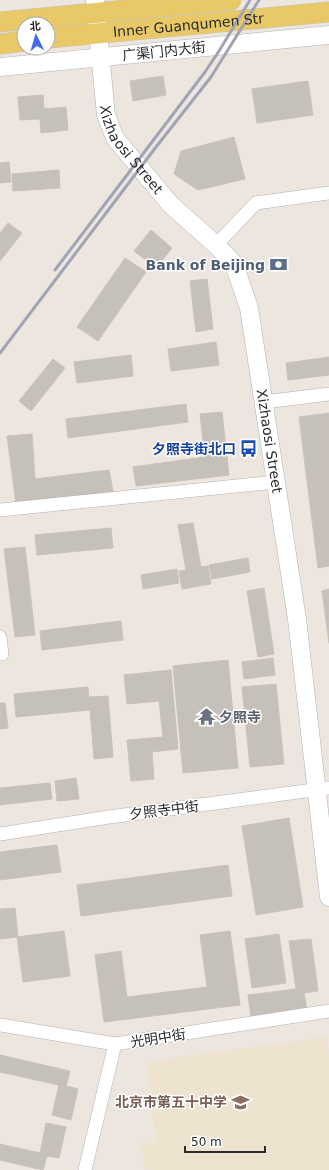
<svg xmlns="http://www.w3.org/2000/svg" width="329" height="1170" viewBox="0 0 329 1170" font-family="'DejaVu Sans','Noto Sans SC',sans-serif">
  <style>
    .education { fill: #ede3cf }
    .building { fill: #c5c0ba; stroke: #c8c2b8 }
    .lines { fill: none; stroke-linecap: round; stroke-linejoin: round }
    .street-casing { stroke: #afb1bb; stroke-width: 14 }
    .secondary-casing { stroke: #afb1bb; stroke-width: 19 }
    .primary-casing { stroke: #c4c4c4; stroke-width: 21 }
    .street { stroke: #fff; stroke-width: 13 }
    .secondary { stroke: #fff; stroke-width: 18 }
    .primary { stroke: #e9c967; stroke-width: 20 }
    .rail { stroke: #a1a4b4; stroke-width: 3 }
    .labels { text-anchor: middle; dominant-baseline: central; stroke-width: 3; stroke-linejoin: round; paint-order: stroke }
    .street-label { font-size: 14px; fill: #2b2b2b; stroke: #fff }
    .service-label { font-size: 14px; font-weight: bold; fill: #4e5e75; stroke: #fff; text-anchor: end }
    .transit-label { font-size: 14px; font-weight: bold; fill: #164399; stroke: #fff; text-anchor: end }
    .worship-label { font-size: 14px; font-weight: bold; fill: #5b616d; stroke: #fff; text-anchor: start }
    .education-label { font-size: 14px; font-weight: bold; fill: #785e54; stroke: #fff; text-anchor: end }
  </style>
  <rect width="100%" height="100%" fill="#ece6df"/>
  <path class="education" d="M 327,1037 L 329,1055 L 329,1170 L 145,1170 L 141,1144 L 156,1142 L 147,1062 Z"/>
  <path class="building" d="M 163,76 L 166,95 L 133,101 L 130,81 Z
    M 308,81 L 313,115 L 257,123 L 252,89 Z
    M 43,95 L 44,109 L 66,107 L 68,130 L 41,133 L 40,119 L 20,120 L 18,97 Z
    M 234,137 L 245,179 L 198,190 L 174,174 L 181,151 Z
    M 9,162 L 11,182 L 0,183 L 0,163 Z
    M 59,170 L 60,188 L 13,191 L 12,174 Z
    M 8,223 L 22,233 L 0,261 L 0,233 Z
    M 151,230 L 172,248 L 156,268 L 134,251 Z
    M 125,258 L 146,272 L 98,341 L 77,327 Z
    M 207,279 L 213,329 L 196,332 L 190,281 Z
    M 216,342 L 219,365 L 171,371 L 168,349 Z
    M 131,355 L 133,376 L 77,383 L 74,362 Z
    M 329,357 L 329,375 L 288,380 L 286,363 Z
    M 53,359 L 65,368 L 31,411 L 19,401 Z
    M 186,404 L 188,422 L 68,438 L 66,419 Z
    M 222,412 L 229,475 L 136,486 L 133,467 L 205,457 L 200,414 Z
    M 329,413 L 329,566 L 318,568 L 299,417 Z
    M 32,434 L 35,479 L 109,470 L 113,491 L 16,504 L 7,436 Z
    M 193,523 L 201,567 L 208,566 L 211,584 L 182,589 L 179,571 L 186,570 L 178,525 Z
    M 111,528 L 113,548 L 37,555 L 35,535 Z
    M 25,547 L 35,635 L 15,637 L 4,549 Z
    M 248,558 L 250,572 L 212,579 L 209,565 Z
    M 177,569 L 179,583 L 143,589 L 141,575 Z
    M 264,588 L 274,654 L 258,657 L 247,591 Z
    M 329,589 L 329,643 L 322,591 Z
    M 121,621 L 123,640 L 42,650 L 40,631 Z
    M 273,658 L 275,675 L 244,679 L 242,662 Z
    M 228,660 L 238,768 L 183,773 L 173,666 Z
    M 171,670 L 178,749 L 152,752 L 154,779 L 131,781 L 127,740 L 163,737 L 159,701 L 127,704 L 124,675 Z
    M 276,684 L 284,764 L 250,767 L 242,687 Z
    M 88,687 L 90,710 L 16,717 L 14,694 Z
    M 108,696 L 113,757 L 94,759 L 89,697 Z
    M 0,703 L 5,703 L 8,728 L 0,729 Z
    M 76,778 L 79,799 L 57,801 L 55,781 Z
    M 50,783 L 52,799 L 0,805 L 0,788 Z
    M 289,818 L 303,907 L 256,915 L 242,826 Z
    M 57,845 L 61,872 L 0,880 L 0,852 Z
    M 228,865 L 232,896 L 81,916 L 77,885 Z
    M 15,908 L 18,937 L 0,939 L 0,909 Z
    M 64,931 L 70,976 L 23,982 L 17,937 Z
    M 230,931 L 240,1005 L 104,1022 L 95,955 L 121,951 L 127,997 L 207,987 L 200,935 Z
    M 279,934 L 286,983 L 252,988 L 245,939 Z
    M 311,939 L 318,991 L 304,993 L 307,1010 L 251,1017 L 248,995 L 296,989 L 289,941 Z
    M 0,1055 L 70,1071 L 66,1086 L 78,1089 L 71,1120 L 52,1115 L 59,1085 L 0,1072 Z
    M 46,1123 L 66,1127 L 59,1158 L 47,1156 L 43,1170 L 0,1160 L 0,1144 L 40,1153 Z"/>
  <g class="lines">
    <defs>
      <path id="street" d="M 216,245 L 256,203 L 329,193
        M 264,402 L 329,394
        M 0,510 L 276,482
        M 0,637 L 2,654
        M 0,834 L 109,817 L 329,788
        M 0,1025 L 115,1044
        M 85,1170 L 115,1044 L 329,1011"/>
      <g id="secondary">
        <path id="s1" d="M 95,0 L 106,115 L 115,138 L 171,205 L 216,245 L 234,264 L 249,308 L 297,619 L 329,897"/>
        <path d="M 0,67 L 329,35"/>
      </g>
      <g id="primary">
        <path d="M 0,22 L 231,0"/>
        <path id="s2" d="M 48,38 L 329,12"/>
        <path d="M 0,44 L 24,41"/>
      </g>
    </defs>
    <use href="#street" class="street-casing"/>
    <use href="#secondary" class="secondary-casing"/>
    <use href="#primary" class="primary-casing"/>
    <use href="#street" class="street"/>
    <use href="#secondary" class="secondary"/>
    <use href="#primary" class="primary"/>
    <path class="rail" d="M 55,270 L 205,72 L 219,51 L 250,0
      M 0,353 L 156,147 L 211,77 L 259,0"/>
  </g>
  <defs>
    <symbol id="bank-bare" viewBox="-9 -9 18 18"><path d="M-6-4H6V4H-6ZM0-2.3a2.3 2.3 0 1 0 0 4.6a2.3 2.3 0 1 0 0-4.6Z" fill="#5c6f8a" stroke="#fff" stroke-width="2.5" paint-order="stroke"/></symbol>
    <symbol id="bus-bare" viewBox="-9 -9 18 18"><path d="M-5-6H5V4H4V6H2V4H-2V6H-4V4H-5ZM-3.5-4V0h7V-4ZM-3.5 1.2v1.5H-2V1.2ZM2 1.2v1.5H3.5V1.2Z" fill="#1a4fb4" stroke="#fff" stroke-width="2.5" paint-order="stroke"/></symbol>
    <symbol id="temple-bare" viewBox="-9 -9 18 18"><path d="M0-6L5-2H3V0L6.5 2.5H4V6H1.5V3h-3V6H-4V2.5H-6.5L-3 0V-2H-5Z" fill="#6b7280" stroke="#fff" stroke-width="2.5" paint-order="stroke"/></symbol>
    <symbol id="school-bare" viewBox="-9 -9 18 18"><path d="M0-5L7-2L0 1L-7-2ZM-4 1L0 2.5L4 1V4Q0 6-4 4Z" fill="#8d6e63" stroke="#fff" stroke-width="2.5" paint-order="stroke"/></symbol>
  </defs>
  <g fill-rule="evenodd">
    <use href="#bank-bare" x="266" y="252" width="25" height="25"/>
    <use href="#bus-bare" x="236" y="436" width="25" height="25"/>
    <use href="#temple-bare" x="194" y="704" width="25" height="25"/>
    <use href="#school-bare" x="228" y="1090" width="25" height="25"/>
  </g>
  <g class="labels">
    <g class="street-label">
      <text stroke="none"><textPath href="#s2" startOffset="141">Inner Guanqumen Str</textPath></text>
      <text transform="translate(164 51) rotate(-6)">广渠门内大街</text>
      <text stroke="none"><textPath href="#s1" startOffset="158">Xizhaosi Street</textPath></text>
      <text stroke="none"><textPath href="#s1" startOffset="495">Xizhaosi Street</textPath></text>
      <text transform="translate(164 810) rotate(-7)">夕照寺中街</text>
      <text transform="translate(158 1038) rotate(-9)">光明中街</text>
    </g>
    <g class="service-label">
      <text x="265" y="265">Bank of Beijing</text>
    </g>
    <g class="transit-label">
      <text x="236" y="449">夕照寺街北口</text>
    </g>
    <g class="worship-label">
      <text x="219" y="717">夕照寺</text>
    </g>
    <g class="education-label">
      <text x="227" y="1102">北京市第五十中学</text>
    </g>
  </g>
  <g transform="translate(36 36) rotate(355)"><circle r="19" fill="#ffffff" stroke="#aaaaaa"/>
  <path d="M0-3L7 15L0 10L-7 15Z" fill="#486af0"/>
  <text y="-6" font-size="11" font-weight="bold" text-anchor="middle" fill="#2b2b2b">北</text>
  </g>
  <path d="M185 1146v6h80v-6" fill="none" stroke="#2b2b2b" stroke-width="2"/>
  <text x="191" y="1146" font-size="12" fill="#2b2b2b" stroke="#ffffff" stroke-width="3" paint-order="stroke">50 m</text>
</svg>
